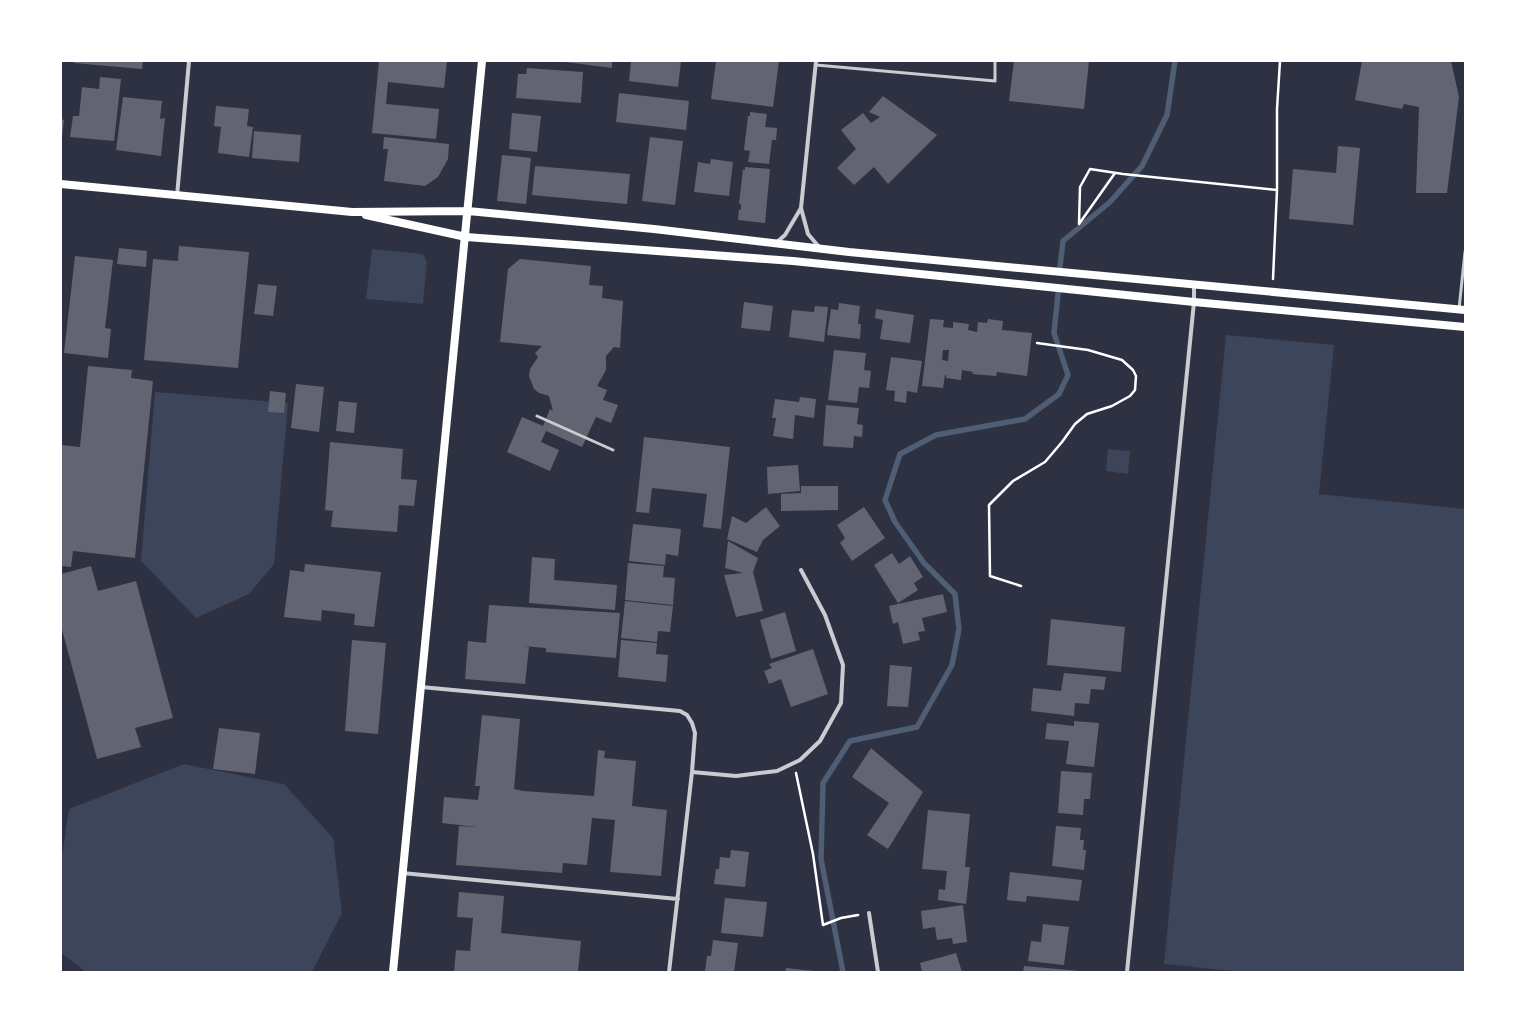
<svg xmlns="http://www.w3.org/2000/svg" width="1526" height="1033" viewBox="0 0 1526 1033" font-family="'Nunito Sans',sans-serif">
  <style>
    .green { fill: #3c4559 }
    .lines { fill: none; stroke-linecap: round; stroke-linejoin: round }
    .stream { stroke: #4f5d75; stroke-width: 5.5 }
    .building { fill: #626471; fill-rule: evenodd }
    .path { stroke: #fff; stroke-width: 2.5 }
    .service { stroke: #caccd0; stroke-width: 3 }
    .minor { stroke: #caccd0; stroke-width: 4 }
    .secondary { stroke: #fff; stroke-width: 8 }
  </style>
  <rect width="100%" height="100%" fill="#2d3142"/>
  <path class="green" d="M 372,249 L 423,254 L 427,262 L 423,304 L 366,299 Z
    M 1226,335 L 1334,345 L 1319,494 L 1465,509 L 1465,972 L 1242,972 L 1164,964 Z
    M 155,392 L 288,403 L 274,564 L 249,594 L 196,618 L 141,561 Z
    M 1108,449 L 1130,451 L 1128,474 L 1106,471 Z
    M 184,764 L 284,784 L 333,838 L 342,913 L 312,972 L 86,972 L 61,953 L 61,862 L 69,809 Z"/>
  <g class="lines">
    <path class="stream" d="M 1060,267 L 1063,241 L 1110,202 L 1142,166 L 1167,115 L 1175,61
      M 843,972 L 821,859 L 823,783 L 850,741 L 917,727 L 952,665 L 959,629 L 955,594 L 924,563 L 895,522 L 885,500 L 900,454 L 936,435 L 1025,419 L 1059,394 L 1068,375 L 1054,333 L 1058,294"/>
  </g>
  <path class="building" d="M 74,61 L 143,61 L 142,69 L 74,63 Z
    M 379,61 L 447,61 L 444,88 L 388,82 L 386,104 L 439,109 L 436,139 L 372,133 Z
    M 558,61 L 612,61 L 612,68 Z
    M 631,61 L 681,61 L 678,87 L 629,81 Z
    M 716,61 L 779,61 L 773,107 L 711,99 Z
    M 1014,61 L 1089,61 L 1084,109 L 1009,101 Z
    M 1362,61 L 1451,61 L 1459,97 L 1447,193 L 1416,193 L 1419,107 L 1404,104 L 1402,109 L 1355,100 Z
    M 527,68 L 583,72 L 581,103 L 516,98 L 518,74 L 526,74 Z
    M 100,77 L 121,79 L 114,141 L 70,137 L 73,116 L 79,116 L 82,87 L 99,89 Z
    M 619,93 L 689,101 L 686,130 L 616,122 Z
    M 883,96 L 937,135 L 888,184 L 874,167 L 854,185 L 837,168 L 856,149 L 841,130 L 863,113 L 871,123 L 880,117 L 869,112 Z
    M 123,97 L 162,101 L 160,119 L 165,118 L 161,156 L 116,150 Z
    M 216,106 L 249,109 L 247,126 L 253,127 L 249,157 L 218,153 L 221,127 L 214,126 Z
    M 750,112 L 767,114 L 765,127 L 777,128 L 776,140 L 772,140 L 769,164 L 748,162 L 750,151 L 744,150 L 748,116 L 750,116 Z
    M 512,113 L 541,116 L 537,152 L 509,149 Z
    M 61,119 L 64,120 L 62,137 L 61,137 Z
    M 254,131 L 301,135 L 299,162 L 252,158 Z
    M 384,137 L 449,144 L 448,159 L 438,177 L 425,186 L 384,181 L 388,149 L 383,149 Z
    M 650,137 L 683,141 L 675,205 L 642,201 Z
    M 1338,146 L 1360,148 L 1353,225 L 1289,219 L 1293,169 L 1336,173 Z
    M 502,155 L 531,158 L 526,204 L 497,201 Z
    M 711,159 L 733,162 L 729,196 L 694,192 L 698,162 L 710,164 Z
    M 535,166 L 630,174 L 627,204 L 532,195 Z
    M 745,167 L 770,169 L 765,223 L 738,220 L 739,209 L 741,210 L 741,204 L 739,204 L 743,169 L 745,170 Z
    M 179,246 L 249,252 L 238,368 L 144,360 L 153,259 L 178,261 Z
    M 119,248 L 147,251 L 146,267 L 117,264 Z
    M 75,256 L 113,260 L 105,328 L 111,329 L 108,358 L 64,353 Z
    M 520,259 L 591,266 L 589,285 L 603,286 L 602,298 L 623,301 L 620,348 L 614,347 L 606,356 L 606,370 L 597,386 L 607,390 L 603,400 L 618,405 L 611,423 L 596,417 L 582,447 L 546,431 L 541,442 L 559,450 L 550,471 L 507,452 L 522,417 L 543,426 L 550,409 L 553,411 L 549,396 L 539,393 L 534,389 L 529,376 L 530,369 L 538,357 L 535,353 L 542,346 L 500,342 L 508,269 Z
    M 258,284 L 277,286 L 273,316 L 254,314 Z
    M 744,302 L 773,306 L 770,331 L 741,328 Z
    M 839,303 L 860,306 L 858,324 L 861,324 L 860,339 L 827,335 L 831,309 L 838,310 Z
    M 815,306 L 828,307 L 824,342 L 789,337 L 792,310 L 814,312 Z
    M 876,309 L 914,315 L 910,343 L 880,339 L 883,320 L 875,318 Z
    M 930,319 L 944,320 L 943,327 L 953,328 L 953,322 L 969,324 L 968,330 L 977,332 L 978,322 L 987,323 L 988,319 L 1003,321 L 1002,330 L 1032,333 L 1027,376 L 997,372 L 996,376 L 972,374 L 973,372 L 962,370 L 961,380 L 946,378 L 946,375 L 945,375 L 943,388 L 922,386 ZM 943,350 L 949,350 L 948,361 L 942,360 Z
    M 834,350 L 866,353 L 864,370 L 871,371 L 869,388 L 859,387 L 857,403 L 828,400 Z
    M 891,357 L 922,361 L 917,393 L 907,391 L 906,403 L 894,401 L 895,391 L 886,390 Z
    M 88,366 L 132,370 L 131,378 L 153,381 L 135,558 L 73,551 L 71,567 L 61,566 L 61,445 L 80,447 Z
    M 296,384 L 324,387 L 319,432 L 291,428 Z
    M 270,391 L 286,393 L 284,413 L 268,412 Z
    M 800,397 L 816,399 L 814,418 L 795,415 L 793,439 L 773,436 L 776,418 L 772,418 L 775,399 L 799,402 Z
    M 339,401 L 357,403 L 354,433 L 336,431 Z
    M 826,405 L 859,408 L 857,424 L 863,425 L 862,437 L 854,436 L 853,448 L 823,446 Z
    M 644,437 L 730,447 L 721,529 L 703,527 L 707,494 L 652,488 L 649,513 L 636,512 Z
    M 330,442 L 403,449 L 401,479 L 417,480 L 414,506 L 399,505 L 397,532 L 331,527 L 333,511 L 325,510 Z
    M 798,465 L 800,491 L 768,494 L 767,467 Z
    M 801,486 L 838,486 L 838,510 L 781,511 L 781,494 L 801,493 Z
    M 766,507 L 780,526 L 763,540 L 757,552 L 727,539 L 732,516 L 746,523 Z
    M 864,507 L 885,538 L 852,561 L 840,543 L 845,538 L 837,525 Z
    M 633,524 L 681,529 L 678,556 L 666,554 L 665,565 L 629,561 Z
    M 728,541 L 758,558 L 753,572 L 763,611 L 736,617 L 724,575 L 743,573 L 725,568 Z
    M 892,553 L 899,564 L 910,556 L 923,577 L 914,583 L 918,590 L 898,603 L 874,565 Z
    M 532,557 L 555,559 L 554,580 L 617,585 L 615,610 L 529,603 Z
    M 628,563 L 664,566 L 663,577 L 675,578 L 673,605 L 625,600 Z
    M 305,564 L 381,572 L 374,627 L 354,625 L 355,614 L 322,610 L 321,621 L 284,617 L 290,570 L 304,572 Z
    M 91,566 L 98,591 L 136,581 L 173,718 L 135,728 L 141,747 L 97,759 L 61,626 L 61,574 Z
    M 943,594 L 947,612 L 922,618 L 925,631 L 918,632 L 920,640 L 903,644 L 898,622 L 893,624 L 889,606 Z
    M 625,601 L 673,606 L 670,632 L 658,631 L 657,642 L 621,638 Z
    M 489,605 L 620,613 L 616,658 L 546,652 L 546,648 L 522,646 L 529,647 L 525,684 L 465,679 L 468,641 L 486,643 Z
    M 785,612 L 796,651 L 771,659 L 760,620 Z
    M 1051,619 L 1125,627 L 1121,672 L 1047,665 Z
    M 352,640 L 386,643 L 378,734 L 345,731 Z
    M 621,640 L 657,643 L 656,654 L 668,655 L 666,682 L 618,677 Z
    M 813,649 L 828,694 L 791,707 L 781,679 L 769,684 L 764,671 L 772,668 L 769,664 Z
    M 890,665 L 912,667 L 908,707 L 887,706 Z
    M 1064,673 L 1106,677 L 1104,690 L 1091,689 L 1089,704 L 1075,703 L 1074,716 L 1031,711 L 1033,688 L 1061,691 Z
    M 482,715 L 520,719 L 514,789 L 523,791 L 594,796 L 598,750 L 605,751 L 604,758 L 636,761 L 632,806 L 667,810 L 661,876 L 610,872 L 615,820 L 592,818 L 587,865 L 563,863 L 562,873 L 456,865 L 459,826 L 477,827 L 442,823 L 444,797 L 478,800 L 480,786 L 475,786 Z
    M 1074,721 L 1099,723 L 1094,767 L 1066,764 L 1069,741 L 1045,739 L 1047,723 L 1074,726 Z
    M 219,728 L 260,733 L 255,774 L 213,769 Z
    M 871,748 L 923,792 L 888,849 L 867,835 L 889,803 L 852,777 Z
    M 1061,771 L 1092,773 L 1090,799 L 1084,799 L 1083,815 L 1058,813 Z
    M 928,810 L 970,814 L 965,867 L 970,867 L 966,904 L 938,900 L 939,889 L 945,890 L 947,871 L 922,869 Z
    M 1056,826 L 1081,828 L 1080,840 L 1084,840 L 1083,850 L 1086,850 L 1084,870 L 1052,866 Z
    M 731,850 L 749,852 L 745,887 L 714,884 L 716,869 L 719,869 L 720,857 L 730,858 Z
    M 1010,872 L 1082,880 L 1079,901 L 1027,896 L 1026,902 L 1007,900 Z
    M 459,892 L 504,896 L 501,933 L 581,941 L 578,972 L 454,972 L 456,950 L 470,951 L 473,918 L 457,917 Z
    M 725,898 L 767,902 L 763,937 L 721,933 Z
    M 963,905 L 967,942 L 953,944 L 952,938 L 937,940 L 935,927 L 923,929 L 921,911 Z
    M 1043,924 L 1069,927 L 1064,965 L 1028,961 L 1031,941 L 1041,942 Z
    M 713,940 L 738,943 L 734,972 L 705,972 L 707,956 L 711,956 Z
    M 956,953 L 962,972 L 922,972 L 920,963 Z
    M 1024,966 L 1080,971 L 1080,972 L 1023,972 Z
    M 786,968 L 814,971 L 814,972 L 785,972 Z"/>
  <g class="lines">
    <path class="path" d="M 1115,173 L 1079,224 L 1080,187 L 1090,169 L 1123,174 L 1277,190
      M 1273,279 L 1277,190 L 1277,109 L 1280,61
      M 1021,586 L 990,576 L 989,505 L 1013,481 L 1045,462 L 1062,442 L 1075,424 L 1087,414 L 1112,406 L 1130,396 L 1135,390 L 1136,376 L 1133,370 L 1122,360 L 1088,350 L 1037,343
      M 796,773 L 813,854 L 823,925 L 841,918 L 858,915"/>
    <path class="service" d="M 816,65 L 995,81 L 995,61
      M 1459,309 L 1465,252
      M 537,416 L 613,450"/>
    <path class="minor" d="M 177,196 L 189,61
      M 801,208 L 808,234 L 820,248
      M 777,242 L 785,235 L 801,208 L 816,61
      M 421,687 L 680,711 L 687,715 L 692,723 L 695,733 L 692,772 L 669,972
      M 692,772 L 736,776 L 777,771 L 800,760 L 820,741 L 841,703 L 843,665 L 825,615 L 801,570
      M 402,873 L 678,899
      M 869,913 L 878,972
      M 1127,972 L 1194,302 L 1194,285"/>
    <path class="secondary" d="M 61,184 L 352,212 L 468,211 L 654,229 L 849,252 L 1465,310
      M 366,215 L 466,237 L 793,261 L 1194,302 L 1465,327
      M 393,972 L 482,61"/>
  </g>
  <rect width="1526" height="1033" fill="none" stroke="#ffffff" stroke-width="124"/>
</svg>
